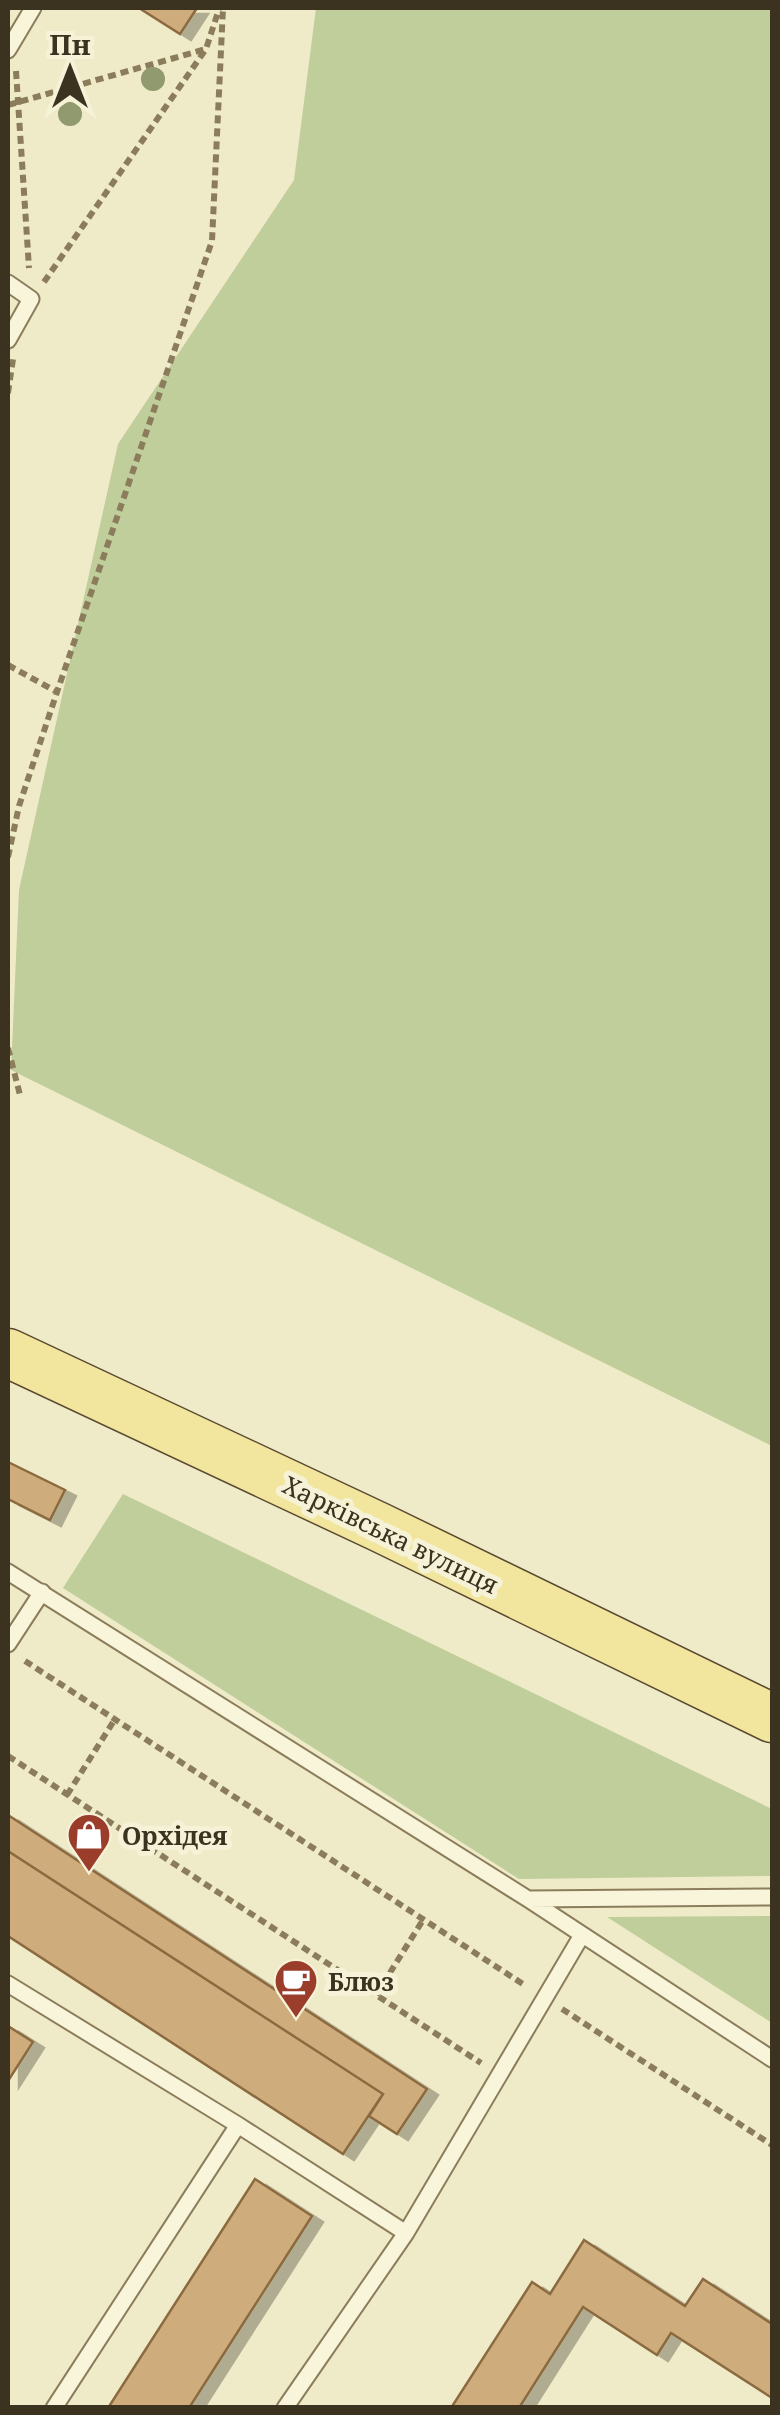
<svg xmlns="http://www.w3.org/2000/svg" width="780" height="2415" viewBox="0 0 780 2415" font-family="'Noto Serif',serif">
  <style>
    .green { fill: #bfce9a }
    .building { fill: #ceac7c; stroke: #8b6b41; stroke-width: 2.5; filter: url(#shadow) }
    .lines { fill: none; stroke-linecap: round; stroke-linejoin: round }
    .service-casing { stroke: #8b7d5c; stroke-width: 19 }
    .primary-casing { stroke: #594a30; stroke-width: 51 }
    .path { stroke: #8b7d5c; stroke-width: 6; stroke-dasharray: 8 5; stroke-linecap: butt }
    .service { stroke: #f9f5da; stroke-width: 15 }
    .primary { stroke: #f2e69f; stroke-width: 48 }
    .tree { fill: #909a6e }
    .labels { text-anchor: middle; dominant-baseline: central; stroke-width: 10; stroke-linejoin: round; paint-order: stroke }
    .street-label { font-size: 25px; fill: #3b3220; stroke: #f6f2d7 }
    .poi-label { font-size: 25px; font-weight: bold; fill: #3b3220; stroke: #f6f2d7; text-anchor: start }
  </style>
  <defs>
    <filter id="shadow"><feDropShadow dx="11" dy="6" stdDeviation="0" flood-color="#0004"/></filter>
  </defs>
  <rect width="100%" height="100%" fill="#efeac7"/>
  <path class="green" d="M 316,8 L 772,8 L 772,1446 L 11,1070 L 19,890 L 118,444 L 294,180 Z
    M 123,1494 L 772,1809 L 772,1876 L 519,1879 L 63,1588 Z
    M 772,1916 L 772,2023 L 607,1917 Z"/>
  <path class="building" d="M 139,8 L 197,8 L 180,34 Z
    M 8,1462 L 65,1490 L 50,1520 L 8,1499 Z
    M 8,1815 L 427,2089 L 397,2134 L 369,2116 L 383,2094 L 8,1851 Z
    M 8,1851 L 383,2094 L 343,2154 L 8,1936 Z
    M 8,2026 L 33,2042 L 8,2081 Z
    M 255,2179 L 312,2216 L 189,2408 L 108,2408 Z
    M 584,2240 L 685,2306 L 703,2279 L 772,2324 L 772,2398 L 671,2333 L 657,2355 L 583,2307 L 519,2408 L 451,2408 L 532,2282 L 550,2294 Z"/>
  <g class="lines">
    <defs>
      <path id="service" d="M 8,50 L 33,8
        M 8,283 L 31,299 L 8,340
        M 8,1572 L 528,1899 L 772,2059
        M 8,1644 L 42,1592
        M 528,1899 L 772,1897
        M 8,1984 L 238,2125 L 406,2233 L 582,1935
        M 54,2408 L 238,2125
        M 285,2408 L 406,2233"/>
      <path id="primary" d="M 8,1353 L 379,1527 L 772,1718"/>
    </defs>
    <use href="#service" class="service-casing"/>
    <use href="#primary" class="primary-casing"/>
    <path class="path" d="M 16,71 L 29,268
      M 8,105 L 206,49 L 219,9
      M 44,282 L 206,49
      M 8,393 L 13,359
      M 8,665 L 57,692
      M 8,857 L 19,806 L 57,692 L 212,241 L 223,8
      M 8,1048 L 20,1095
      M 25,1661 L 526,1986
      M 8,1756 L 481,2063
      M 67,1795 L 115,1719
      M 376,1995 L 423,1920
      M 562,2009 L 772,2145"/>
    <use href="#service" class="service"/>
    <use href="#primary" class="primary"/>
  </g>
  <g class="tree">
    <circle cx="153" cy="79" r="12"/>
    <circle cx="70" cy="114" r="12"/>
  </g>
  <defs>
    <symbol id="shop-pin" viewBox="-11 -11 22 30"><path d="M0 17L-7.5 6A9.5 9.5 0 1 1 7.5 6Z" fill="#9b3d2b" stroke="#f6f2d7"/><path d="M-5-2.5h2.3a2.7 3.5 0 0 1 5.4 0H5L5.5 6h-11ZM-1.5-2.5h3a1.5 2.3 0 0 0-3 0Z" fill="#fff"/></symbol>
    <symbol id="cafe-pin" viewBox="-11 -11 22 30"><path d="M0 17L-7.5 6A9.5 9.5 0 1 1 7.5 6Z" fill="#9b3d2b" stroke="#f6f2d7"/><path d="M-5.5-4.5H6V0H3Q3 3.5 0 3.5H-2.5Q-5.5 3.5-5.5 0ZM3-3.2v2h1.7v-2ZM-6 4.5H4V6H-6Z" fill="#fff"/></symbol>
  </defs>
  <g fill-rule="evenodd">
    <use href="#shop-pin" x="64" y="1810" width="50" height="68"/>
    <use href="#cafe-pin" x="271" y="1956" width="50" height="68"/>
  </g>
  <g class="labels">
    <g class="street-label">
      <text transform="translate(391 1534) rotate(26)">Харківська вулиця</text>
    </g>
    <g class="poi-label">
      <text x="122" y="1835">Орхідея</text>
      <text x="328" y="1981">Блюз</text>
    </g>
  </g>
  <rect width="780" height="2415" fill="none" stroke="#3b3220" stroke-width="20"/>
  <g transform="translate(70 70)" stroke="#f6f2d7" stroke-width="8" paint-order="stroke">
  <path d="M0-8L18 38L0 25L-18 38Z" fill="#3b3220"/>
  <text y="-15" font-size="28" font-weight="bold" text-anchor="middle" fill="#3b3220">Пн</text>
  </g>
</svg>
